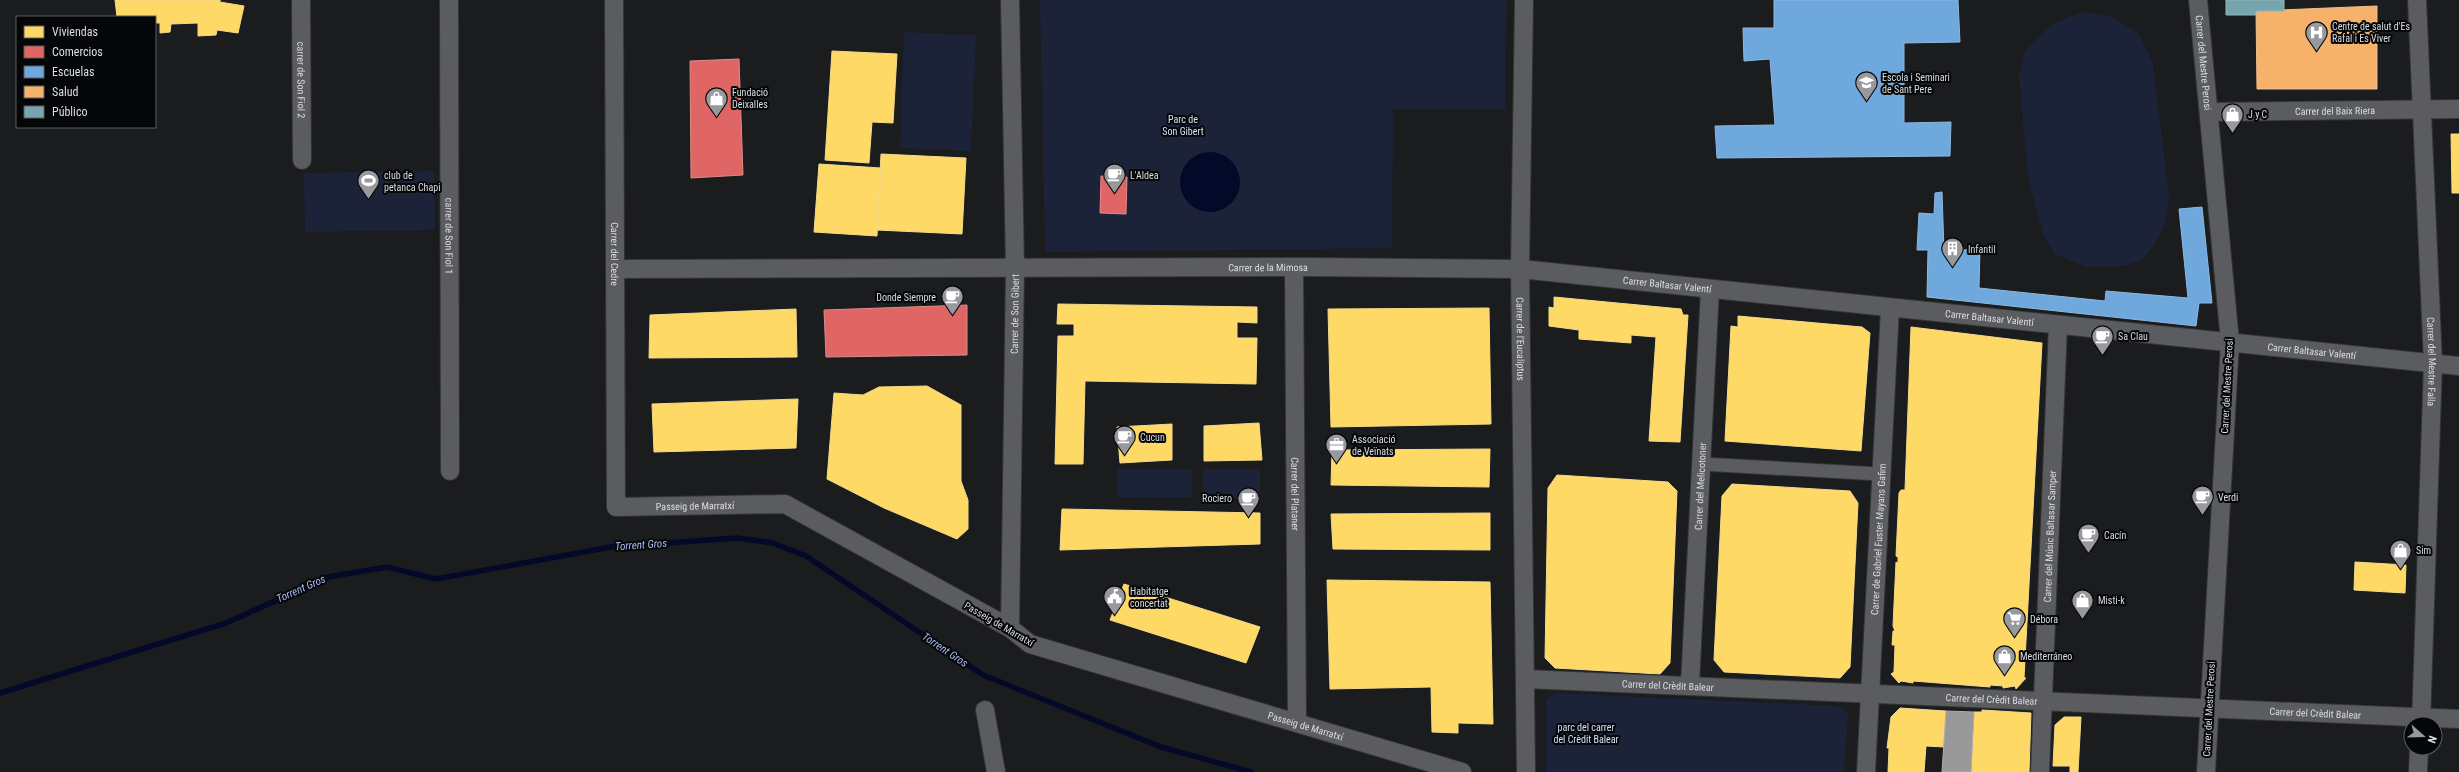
<svg xmlns="http://www.w3.org/2000/svg" width="2459" height="772" viewBox="0 0 2459 772" font-family="'Roboto Condensed',sans-serif">
  <style>
    .green { fill: #1c2339 }
    .water { fill: #050929 }
    .homes { fill: #ffd966; stroke: #f4da8b }
    .shops { fill: #e06666; stroke: #de8a8b }
    .schools { fill: #6fa8dc; stroke: #8fb8de }
    .health { fill: #f6b26b; stroke: #eebf8e }
    .public { fill: #76a5af; stroke: #94b6be }
    .industry { fill: #999; stroke: #adadaf }
    .lines { fill: none; stroke-linecap: round; stroke-linejoin: round }
    .stream { stroke: #050929; stroke-width: 5.5 }
    .pedestrian-casing { stroke: #343537; stroke-width: 15 }
    .minor-casing { stroke: #343537; stroke-width: 20 }
    .pedestrian { stroke: #5b5c5f; stroke-width: 13 }
    .minor { stroke: #5b5c5f; stroke-width: 18 }
    .labels { text-anchor: middle; dominant-baseline: central; stroke-width: 4; stroke-linejoin: round; paint-order: stroke }
    .poi-label { font-size: 10px; fill: #dbdde1; stroke: #050608; text-anchor: start }
    .street-label { font-size: 10px; fill: #dbdde1; stroke: #050608 }
    .park-label { font-size: 10px; fill: #d5e0fc; stroke: #050608 }
    .water-label { font-size: 11px; font-style: italic; fill: #aabff6; stroke: #050608 }
  </style>
  <rect width="100%" height="100%" fill="#1a1c1e"/>
  <path class="green" d="M 1040,0 L 1506,0 L 1505,109 L 1393,109 L 1392,248 L 1045,252 Z
    M 2081,12 L 2113,17 L 2139,34 L 2153,63 L 2169,196 L 2166,222 L 2154,246 L 2140,261 L 2122,266 L 2086,267 L 2055,254 L 2044,237 L 2028,178 L 2019,75 L 2025,51 L 2049,26 Z
    M 904,32 L 976,35 L 971,151 L 900,148 Z
    M 434,171 L 435,230 L 305,232 L 304,173 Z
    M 1118,469 L 1192,469 L 1192,497 L 1118,497 Z
    M 1203,469 L 1260,469 L 1260,498 L 1203,498 Z
    M 1554,693 L 1840,706 L 1848,714 L 1844,772 L 1546,772 L 1546,700 Z"/>
  <path class="water" d="M1180 182a30 30 0 1 1 60 0a30 30 0 1 1-60 0Z"/>
  <path class="homes" d="M 115,0 L 220,0 L 220,2 L 244,6 L 238,33 L 217,30 L 216,35 L 198,36 L 198,23 L 171,24 L 170,32 L 160,33 L 160,23 L 155,23 L 155,17 L 117,17 Z
    M 832,51 L 897,54 L 893,123 L 872,122 L 869,163 L 825,160 Z
    M 2451,134 L 2459,134 L 2459,193 L 2452,193 Z
    M 881,154 L 966,158 L 962,234 L 877,230 Z
    M 819,164 L 881,168 L 877,236 L 814,232 Z
    M 1554,297 L 1681,309 L 1683,315 L 1688,315 L 1680,442 L 1649,441 L 1656,337 L 1631,335 L 1631,343 L 1579,339 L 1579,330 L 1549,326 L 1549,307 L 1554,308 Z
    M 1058,304 L 1257,307 L 1257,323 L 1237,322 L 1237,338 L 1257,338 L 1256,384 L 1085,381 L 1083,464 L 1055,464 L 1058,336 L 1074,336 L 1074,324 L 1057,324 Z
    M 1489,308 L 1491,424 L 1331,427 L 1328,309 Z
    M 796,309 L 797,357 L 649,358 L 650,315 Z
    M 1738,316 L 1862,327 L 1870,333 L 1861,451 L 1725,441 L 1731,326 L 1738,327 Z
    M 1911,327 L 2042,343 L 2024,678 L 2026,678 L 2016,689 L 2015,686 L 2003,688 L 2003,686 L 1990,685 L 1990,687 L 1913,681 L 1913,683 L 1901,681 L 1899,683 L 1891,674 L 1894,672 L 1895,645 L 1892,645 L 1893,631 L 1895,631 L 1893,626 L 1896,562 L 1898,563 L 1898,557 L 1896,556 L 1899,493 L 1901,490 L 1905,490 Z
    M 927,386 L 961,405 L 961,481 L 968,500 L 968,529 L 957,539 L 884,508 L 827,479 L 834,393 L 863,395 L 879,387 Z
    M 798,399 L 796,448 L 654,452 L 652,404 Z
    M 1259,423 L 1262,460 L 1204,461 L 1204,426 Z
    M 1172,424 L 1172,460 L 1120,463 L 1117,427 Z
    M 1490,449 L 1489,487 L 1331,485 L 1332,450 Z
    M 1557,475 L 1668,482 L 1677,491 L 1670,663 L 1660,674 L 1555,668 L 1545,658 L 1548,488 Z
    M 1732,484 L 1850,491 L 1858,503 L 1850,667 L 1840,678 L 1724,672 L 1714,660 L 1722,496 Z
    M 1062,509 L 1260,513 L 1260,544 L 1060,550 Z
    M 1490,513 L 1490,550 L 1333,549 L 1331,514 Z
    M 2355,562 L 2406,565 L 2405,593 L 2354,590 Z
    M 1327,580 L 1490,582 L 1493,724 L 1458,723 L 1458,733 L 1432,732 L 1431,687 L 1330,689 Z
    M 1124,584 L 1260,627 L 1246,663 L 1110,620 Z
    M 1900,708 L 1946,711 L 1944,747 L 1926,746 L 1924,772 L 1888,772 L 1889,748 L 1887,748 L 1891,717 Z
    M 1982,710 L 2031,713 L 2029,772 L 1971,772 L 1974,712 L 1982,712 Z
    M 2064,717 L 2081,717 L 2078,772 L 2070,772 L 2070,766 L 2053,766 L 2055,725 Z"/>
  <path class="shops" d="M 739,59 L 743,175 L 691,178 L 690,61 Z
    M 1101,176 L 1127,177 L 1126,214 L 1100,213 Z
    M 967,305 L 967,355 L 826,357 L 824,310 Z"/>
  <path class="schools" d="M 1774,0 L 1958,0 L 1960,42 L 1904,43 L 1904,123 L 1951,122 L 1950,156 L 1717,158 L 1715,126 L 1775,125 L 1770,59 L 1744,61 L 1743,28 L 1774,28 Z
    M 1942,192 L 1944,251 L 1980,249 L 1979,288 L 2105,301 L 2106,291 L 2188,298 L 2179,209 L 2202,207 L 2212,303 L 2199,303 L 2196,326 L 1927,297 L 1928,250 L 1917,250 L 1919,213 L 1934,214 L 1935,193 Z"/>
  <path class="health" d="M 2377,6 L 2377,89 L 2257,89 L 2256,11 Z"/>
  <path class="public" d="M 2226,0 L 2284,0 L 2284,11 L 2256,11 L 2256,15 L 2226,15 Z"/>
  <path class="industry" d="M 1946,711 L 1974,712 L 1971,772 L 1942,772 Z"/>
  <g class="lines">
    <path class="stream" d="M 0,693 L 226,623 L 328,577 L 387,567 L 436,579 L 611,547 L 737,538 L 773,543 L 806,556 L 983,675 L 1161,747 L 1251,772"/>
    <defs>
      <path id="pedestrian" d="M 1702,464 L 1880,474"/>
      <g id="minor">
        <path id="s1" d="M 301,0 L 302,160"/>
        <path id="s2" d="M 449,0 L 450,471"/>
        <path id="s3" d="M 614,0 L 616,507 L 785,504 L 1010,628 L 1030,644 L 1462,772"/>
        <path id="s4" d="M 1524,0 L 1520,269 L 1526,772"/>
        <path id="s5" d="M 2198,0 L 2230,342 L 2206,772"/>
        <path id="s6" d="M 2417,0 L 2433,363 L 2421,724"/>
        <path id="s7" d="M 2210,112 L 2459,109"/>
        <path id="s8" d="M 1294,267 L 1297,721"/>
        <path id="s9" d="M 615,269 L 1311,267 L 1520,269 L 2459,366"/>
        <path id="s10" d="M 1010,628 L 1015,268 L 1010,0"/>
        <path id="s11" d="M 1525,679 L 2459,719"/>
        <path id="s12" d="M 1690,684 L 1710,289"/>
        <path d="M 985,710 L 996,772"/>
        <path id="s13" d="M 1866,772 L 1890,308"/>
        <path id="s14" d="M 2040,772 L 2058,325"/>
        <path d="M 2418,772 L 2419,748"/>
      </g>
    </defs>
    <use href="#pedestrian" class="pedestrian-casing"/>
    <use href="#minor" class="minor-casing"/>
    <use href="#pedestrian" class="pedestrian"/>
    <use href="#minor" class="minor"/>
  </g>
  <defs>
    <symbol id="hospital-pin" viewBox="-11 -11 22 30"><path d="M0 17L-7.5 6A9.5 9.5 0 1 1 7.5 6Z" fill="#97999d" stroke="#050608"/><path d="M-5-5h3v3.5h4V-5h3V5h-3V1.5h-4V5h-3Z" fill="#fff"/></symbol>
    <symbol id="school-pin" viewBox="-11 -11 22 30"><path d="M0 17L-7.5 6A9.5 9.5 0 1 1 7.5 6Z" fill="#97999d" stroke="#050608"/><path d="M0-5L7-2L0 1L-7-2ZM-4 1L0 2.5L4 1V4Q0 6-4 4Z" fill="#fff"/></symbol>
    <symbol id="shop-pin" viewBox="-11 -11 22 30"><path d="M0 17L-7.5 6A9.5 9.5 0 1 1 7.5 6Z" fill="#97999d" stroke="#050608"/><path d="M-5-2.5h2.3a2.7 3.5 0 0 1 5.4 0H5L5.5 6h-11ZM-1.5-2.5h3a1.5 2.3 0 0 0-3 0Z" fill="#fff"/></symbol>
    <symbol id="cafe-pin" viewBox="-11 -11 22 30"><path d="M0 17L-7.5 6A9.5 9.5 0 1 1 7.5 6Z" fill="#97999d" stroke="#050608"/><path d="M-5.5-4.5H6V0H3Q3 3.5 0 3.5H-2.5Q-5.5 3.5-5.5 0ZM3-3.2v2h1.7v-2ZM-6 4.5H4V6H-6Z" fill="#fff"/></symbol>
    <symbol id="stadium-pin" viewBox="-11 -11 22 30"><path d="M0 17L-7.5 6A9.5 9.5 0 1 1 7.5 6Z" fill="#97999d" stroke="#050608"/><path d="M0-5a6.5 5 0 1 0 0 10a6.5 5 0 1 0 0-10ZM-3.5-1.8h7v3.6h-7Z" fill="#fff"/></symbol>
    <symbol id="building-pin" viewBox="-11 -11 22 30"><path d="M0 17L-7.5 6A9.5 9.5 0 1 1 7.5 6Z" fill="#97999d" stroke="#050608"/><path d="M-4-6H4V6H1V3H-1V6H-4ZM-2.5-4.3h1.7v1.8h-1.7ZM.8-4.3h1.7v1.8H.8ZM-2.5-1h1.7V.8h-1.7ZM.8-1h1.7V.8H.8Z" fill="#fff"/></symbol>
    <symbol id="office-pin" viewBox="-11 -11 22 30"><path d="M0 17L-7.5 6A9.5 9.5 0 1 1 7.5 6Z" fill="#97999d" stroke="#050608"/><path d="M-6-3h4V-5.5h4V-3h4V5H-6ZM-1-4.5V-3h2v-1.5ZM-6 0V1H6V0Z" fill="#fff"/></symbol>
    <symbol id="civic-pin" viewBox="-11 -11 22 30"><path d="M0 17L-7.5 6A9.5 9.5 0 1 1 7.5 6Z" fill="#97999d" stroke="#050608"/><path d="M-.6-6.5H3V-4.5H.6V-3L4-1V1h2V6H-6V1h2V-1L-.6-3ZM-1.2 2.5V6h2.4V2.5Z" fill="#fff"/></symbol>
    <symbol id="supermarket-pin" viewBox="-11 -11 22 30"><path d="M0 17L-7.5 6A9.5 9.5 0 1 1 7.5 6Z" fill="#97999d" stroke="#050608"/><path d="M-6-5.5h2.5l.6 2H6L4.5 2H-2.5L-4.4-4H-6ZM-1.5 3.2a1.3 1.3 0 1 0 .1 0ZM3 3.2a1.3 1.3 0 1 0 .1 0Z" fill="#fff"/></symbol>
  </defs>
  <g fill-rule="evenodd">
    <use href="#hospital-pin" x="2304" y="20" width="25" height="34"/>
    <use href="#school-pin" x="1854" y="70" width="25" height="34"/>
    <use href="#shop-pin" x="704" y="86" width="25" height="34"/>
    <use href="#shop-pin" x="2220" y="102" width="25" height="34"/>
    <use href="#cafe-pin" x="1102" y="162" width="25" height="34"/>
    <use href="#stadium-pin" x="356" y="168" width="25" height="34"/>
    <use href="#building-pin" x="1940" y="236" width="25" height="34"/>
    <use href="#cafe-pin" x="940" y="284" width="25" height="34"/>
    <use href="#cafe-pin" x="2090" y="324" width="25" height="34"/>
    <use href="#cafe-pin" x="1112" y="424" width="25" height="34"/>
    <use href="#office-pin" x="1324" y="432" width="25" height="34"/>
    <use href="#cafe-pin" x="2190" y="484" width="25" height="34"/>
    <use href="#cafe-pin" x="1236" y="486" width="25" height="34"/>
    <use href="#cafe-pin" x="2076" y="522" width="25" height="34"/>
    <use href="#shop-pin" x="2388" y="538" width="25" height="34"/>
    <use href="#civic-pin" x="1102" y="584" width="25" height="34"/>
    <use href="#shop-pin" x="2070" y="588" width="25" height="34"/>
    <use href="#supermarket-pin" x="2002" y="606" width="25" height="34"/>
    <use href="#shop-pin" x="1992" y="644" width="25" height="34"/>
  </g>
  <g class="labels">
    <g class="poi-label">
      <text x="2332" y="26">Centre de salut d'Es<tspan x="2332" dy="12">Rafal i Es Viver</tspan></text>
      <text x="1882" y="77">Escola i Seminari<tspan x="1882" dy="12">de Sant Pere</tspan></text>
      <text x="732" y="92">Fundació<tspan x="732" dy="12">Deixalles</tspan></text>
      <text x="2248" y="114">J y C</text>
      <text x="384" y="175">club de<tspan x="384" dy="12">petanca Chapi</tspan></text>
      <text x="1130" y="175">L'Aldea</text>
      <text x="1968" y="249">Infantil</text>
      <text x="936" y="297" text-anchor="end">Donde Siempre</text>
      <text x="2118" y="336">Sa Clau</text>
      <text x="1140" y="437">Cucun</text>
      <text x="1352" y="439">Associació<tspan x="1352" dy="12">de Veïnats</tspan></text>
      <text x="2218" y="497">Verdi</text>
      <text x="1232" y="498" text-anchor="end">Rociero</text>
      <text x="2104" y="535">Cacín</text>
      <text x="2416" y="550">Sim</text>
      <text x="1130" y="591">Habitatge<tspan x="1130" dy="12">concertat</tspan></text>
      <text x="2098" y="600">Misti-k</text>
      <text x="2030" y="619">Débora</text>
      <text x="2020" y="656">Mediterráneo</text>
    </g>
    <g class="street-label">
      <text stroke="none"><textPath href="#s5" startOffset="63">Carrer del Mestre Perosi</textPath></text>
      <text stroke="none"><textPath href="#s1" startOffset="80">carrer de Son Fiol 2</textPath></text>
      <text stroke="none"><textPath href="#s7" startOffset="125">Carrer del Baix Riera</textPath></text>
      <text stroke="none"><textPath href="#s2" startOffset="236">carrer de Son Fiol 1</textPath></text>
      <text stroke="none"><textPath href="#s3" startOffset="254">Carrer del Cedre</textPath></text>
      <text stroke="none"><textPath href="#s9" startOffset="653">Carrer de la Mimosa</textPath></text>
      <text stroke="none"><textPath href="#s9" startOffset="1053">Carrer Baltasar Valentí</textPath></text>
      <text stroke="none"><textPath href="#s10" startOffset="314">Carrer de Son Gibert</textPath></text>
      <text stroke="none"><textPath href="#s9" startOffset="1377">Carrer Baltasar Valentí</textPath></text>
      <text stroke="none"><textPath href="#s4" startOffset="339">Carrer de l'Eucaliptus</textPath></text>
      <text stroke="none"><textPath href="#s9" startOffset="1701">Carrer Baltasar Valentí</textPath></text>
      <text stroke="none"><textPath href="#s6" startOffset="362">Carrer del Mestre Falla</textPath></text>
      <text transform="translate(2227 386) rotate(-87)">Carrer del Mestre Perosi</text>
      <text stroke="none"><textPath href="#s12" startOffset="198">Carrer del Melicotoner</textPath></text>
      <text stroke="none"><textPath href="#s8" startOffset="227">Carrer del Plataner</textPath></text>
      <text stroke="none"><textPath href="#s3" startOffset="586">Passeig de Marratxí</textPath></text>
      <text stroke="none"><textPath href="#s14" startOffset="236">Carrer del Músic Baltasar Samper</textPath></text>
      <text stroke="none"><textPath href="#s13" startOffset="233">Carrer de Gabriel Fuster Mayans Gafim</textPath></text>
      <text transform="translate(999 624) rotate(30)">Passeig de Marratxí</text>
      <text stroke="none"><textPath href="#s11" startOffset="143">Carrer del Crèdit Balear</textPath></text>
      <text stroke="none"><textPath href="#s11" startOffset="467">Carrer del Crèdit Balear</textPath></text>
      <text transform="translate(2209 709) rotate(-87)">Carrer del Mestre Perosi</text>
      <text stroke="none"><textPath href="#s11" startOffset="791">Carrer del Crèdit Balear</textPath></text>
      <text stroke="none"><textPath href="#s3" startOffset="1246">Passeig de Marratxí</textPath></text>
    </g>
    <g class="park-label">
      <text x="1183" y="119">Parc de<tspan x="1183" dy="12">Son Gibert</tspan></text>
      <text x="1586" y="727">parc del carrer<tspan x="1586" dy="12">del Crèdit Balear</tspan></text>
    </g>
    <g class="water-label">
      <text transform="translate(641 545) rotate(-4)">Torrent Gros</text>
      <text transform="translate(301 589) rotate(-24)">Torrent Gros</text>
      <text transform="translate(945 650) rotate(34)">Torrent Gros</text>
    </g>
  </g>
  <rect x="16" y="16" width="140" height="112" fill="#050608" stroke="#5b5c5f"/>
  <rect x="24" y="26" width="20" height="12" fill="#ffd966" stroke="#5b5c5f"/>
  <text x="52" y="36" font-size="12" fill="#dbdde1">Viviendas</text>
  <rect x="24" y="46" width="20" height="12" fill="#e06666" stroke="#5b5c5f"/>
  <text x="52" y="56" font-size="12" fill="#dbdde1">Comercios</text>
  <rect x="24" y="66" width="20" height="12" fill="#6fa8dc" stroke="#5b5c5f"/>
  <text x="52" y="76" font-size="12" fill="#dbdde1">Escuelas</text>
  <rect x="24" y="86" width="20" height="12" fill="#f6b26b" stroke="#5b5c5f"/>
  <text x="52" y="96" font-size="12" fill="#dbdde1">Salud</text>
  <rect x="24" y="106" width="20" height="12" fill="#76a5af" stroke="#5b5c5f"/>
  <text x="52" y="116" font-size="12" fill="#dbdde1">Público</text>
  <g transform="translate(2423 736) rotate(110)"><circle r="19" fill="#050608" stroke="#5b5c5f"/>
  <path d="M0-3L7 15L0 10L-7 15Z" fill="#97999d"/>
  <text y="-6" font-size="11" font-weight="bold" text-anchor="middle" fill="#dbdde1">N</text>
  </g>
</svg>
